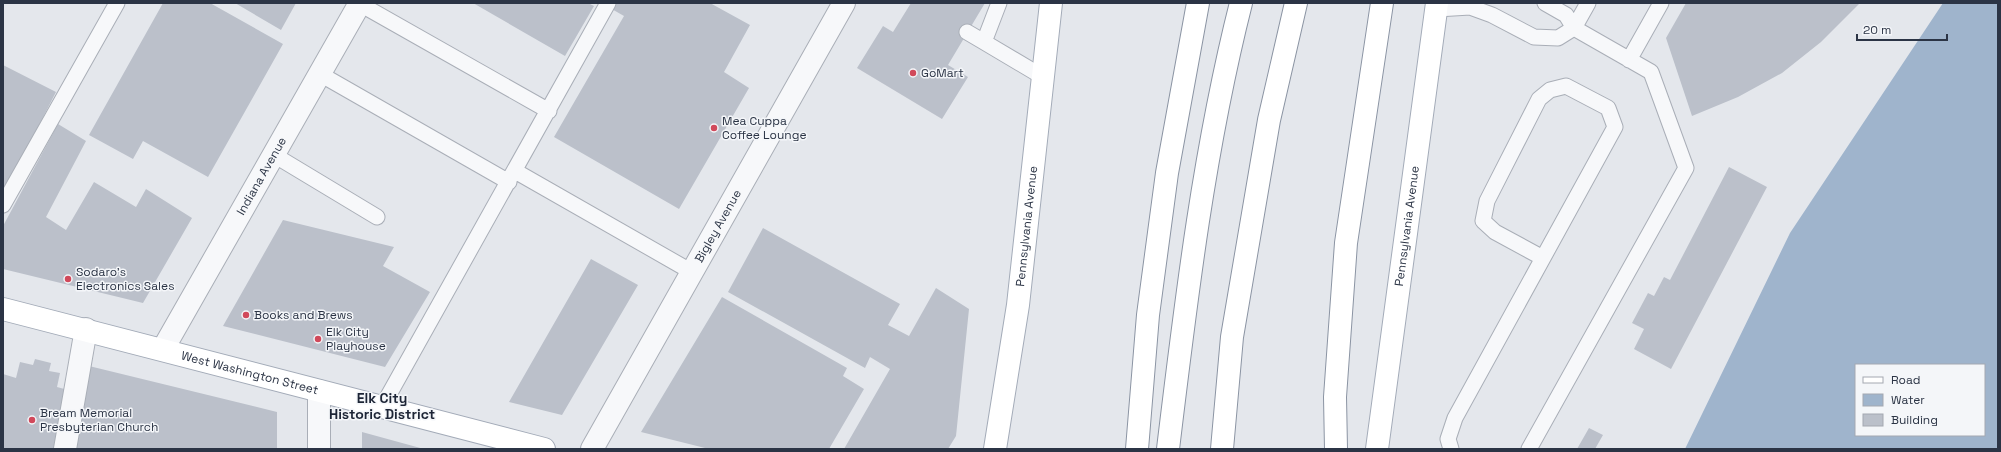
<svg xmlns="http://www.w3.org/2000/svg" width="2001" height="452" viewBox="0 0 2001 452" font-family="'Space Grotesk',sans-serif">
  <style>
    .water { fill: #9fb4cc; fill-rule: evenodd }
    .building { fill: #bbc0ca }
    .lines { fill: none; stroke-linecap: round; stroke-linejoin: round }
    .service-casing { stroke: #a9aeb7; stroke-width: 17 }
    .minor-casing { stroke: #a9aeb7; stroke-width: 24 }
    .tertiary-casing { stroke: #a9aeb7; stroke-width: 24 }
    .primary-casing { stroke: #a3abb8; stroke-width: 24 }
    .motorway-casing { stroke: #8b94a3; stroke-width: 24 }
    .service { stroke: #f7f8fa; stroke-width: 15 }
    .minor { stroke: #f7f8fa; stroke-width: 22 }
    .tertiary { stroke: #f7f8fa; stroke-width: 22 }
    .primary { stroke: #fff; stroke-width: 22 }
    .motorway { stroke: #fff; stroke-width: 22 }
    .poi-dot { fill: #d1495b; stroke: #f4f6f9; stroke-width: 1.5 }
    .labels { text-anchor: middle; dominant-baseline: central; stroke-width: 3; stroke-linejoin: round; paint-order: stroke }
    .poi-label { font-size: 12px; fill: #2b3445; stroke: #f4f6f9; text-anchor: start }
    .street-label { font-size: 12px; fill: #2b3445; stroke: #f4f6f9 }
    .quarter-label { font-size: 14px; font-weight: bold; fill: #1d2536; stroke: #f4f6f9 }
  </style>
  <rect width="100%" height="100%" fill="#e4e7ec"/>
  <path class="water" d="M 1943,3 L 1998,3 L 1998,449 L 1685,449 L 1790,233 ZM 1856,365 L 1984,365 L 1984,435 L 1856,435 Z"/>
  <path class="building" d="M 163,3 L 210,3 L 283,44 L 208,177 L 143,141 L 133,159 L 89,135 Z
    M 235,3 L 296,3 L 281,30 Z
    M 473,3 L 588,3 L 594,6 L 565,56 Z
    M 613,3 L 710,3 L 750,25 L 724,72 L 749,88 L 679,209 L 554,137 L 624,16 L 610,8 Z
    M 911,3 L 985,3 L 948,65 L 968,77 L 942,119 L 857,68 L 883,26 L 893,32 Z
    M 1686,3 L 1860,3 L 1821,42 L 1782,73 L 1738,97 L 1692,116 L 1666,38 Z
    M 3,65 L 56,92 L 3,195 Z
    M 58,124 L 86,141 L 46,217 L 66,230 L 94,182 L 136,207 L 146,189 L 192,218 L 143,303 L 3,269 L 3,226 Z
    M 1729,167 L 1767,187 L 1671,369 L 1634,349 L 1644,329 L 1632,323 L 1648,293 L 1654,296 L 1664,277 L 1670,280 Z
    M 283,220 L 394,247 L 383,266 L 430,292 L 385,367 L 223,326 Z
    M 763,228 L 900,304 L 888,325 L 909,336 L 936,288 L 969,309 L 956,436 L 948,449 L 844,449 L 890,369 L 870,357 L 865,368 L 728,292 Z
    M 591,259 L 638,285 L 562,415 L 509,402 Z
    M 722,297 L 847,368 L 843,376 L 864,389 L 829,449 L 709,449 L 641,432 Z
    M 35,359 L 51,363 L 49,371 L 60,373 L 57,387 L 68,390 L 54,449 L 3,449 L 3,374 L 16,378 L 20,362 L 33,365 Z
    M 89,366 L 277,412 L 277,449 L 74,449 Z
    M 1589,428 L 1603,435 L 1595,449 L 1577,449 Z
    M 362,432 L 424,449 L 362,449 Z"/>
  <g class="lines">
    <defs>
      <path id="service" d="M 999,3 L 984,42 L 1043,77
        M 360,4 L 549,111
        M 1437,9 L 1470,7 L 1492,15 L 1534,37 L 1558,38 L 1574,28 L 1588,3
        M 967,32 L 984,42
        M 1629,60 L 1661,3
        M 320,74 L 509,182
        M 274,155 L 377,217
        M 515,171 L 692,272
        M 3,205 L 117,3
        M 382,407 L 608,3
        M 1451,449 L 1448,439 L 1455,418 L 1615,127 L 1608,108 L 1566,86 L 1550,90 L 1539,99 L 1487,201 L 1483,221 L 1495,232 L 1543,258
        M 1529,449 L 1686,168 L 1651,72 L 1574,28 L 1566,15 L 1545,3"/>
      <g id="minor">
        <path id="s1" d="M 163,349 L 360,3"/>
        <path d="M 65,449 L 86,329"/>
        <path id="s2" d="M 592,449 L 844,3"/>
      </g>
      <path id="tertiary" d="M 319,449 L 319,391"/>
      <g id="primary">
        <path id="s3" d="M 3,309 L 544,449"/>
        <path id="s4" d="M 995,449 L 1018,305 L 1051,3"/>
        <path id="s5" d="M 1377,449 L 1437,3"/>
      </g>
      <path id="motorway" d="M 1137,449 L 1148,315 L 1167,173 L 1198,3
        M 1168,449 C 1186,300 1204,149 1241,3
        M 1222,449 L 1232,337 L 1269,120 L 1296,3
        M 1336,449 L 1335,397 L 1346,243 L 1382,3"/>
    </defs>
    <use href="#service" class="service-casing"/>
    <use href="#minor" class="minor-casing"/>
    <use href="#tertiary" class="tertiary-casing"/>
    <use href="#primary" class="primary-casing"/>
    <use href="#motorway" class="motorway-casing"/>
    <use href="#service" class="service"/>
    <use href="#minor" class="minor"/>
    <use href="#tertiary" class="tertiary"/>
    <use href="#primary" class="primary"/>
    <use href="#motorway" class="motorway"/>
  </g>
  <g class="poi-dot">
    <circle cx="913" cy="73" r="4"/>
    <circle cx="714" cy="128" r="4"/>
    <circle cx="68" cy="279" r="4"/>
    <circle cx="246" cy="315" r="4"/>
    <circle cx="318" cy="339" r="4"/>
    <circle cx="32" cy="420" r="4"/>
  </g>
  <g class="labels">
    <g class="poi-label">
      <text x="921" y="73">GoMart</text>
      <text x="722" y="121">Mea Cuppa<tspan x="722" dy="14">Coffee Lounge</tspan></text>
      <text x="76" y="272">Sodaro's<tspan x="76" dy="14">Electronics Sales</tspan></text>
      <text x="254" y="315">Books and Brews</text>
      <text x="326" y="332">Elk City<tspan x="326" dy="14">Playhouse</tspan></text>
      <text x="40" y="413">Bream Memorial<tspan x="40" dy="14">Presbyterian Church</tspan></text>
    </g>
    <g class="street-label">
      <text stroke="none"><textPath href="#s1" startOffset="199">Indiana Avenue</textPath></text>
      <text stroke="none"><textPath href="#s2" startOffset="256">Bigley Avenue</textPath></text>
      <text stroke="none"><textPath href="#s4" startOffset="225">Pennsylvania Avenue</textPath></text>
      <text stroke="none"><textPath href="#s5" startOffset="225">Pennsylvania Avenue</textPath></text>
      <text stroke="none"><textPath href="#s3" startOffset="255">West Washington Street</textPath></text>
    </g>
    <g class="quarter-label">
      <text x="382" y="398">Elk City<tspan x="382" dy="16">Historic District</tspan></text>
    </g>
  </g>
  <rect width="2001" height="452" fill="none" stroke="#2b3445" stroke-width="8"/>
  <rect x="1855" y="364" width="130" height="72" fill="#f4f6f9" stroke="#a4a8b1"/>
  <rect x="1863" y="377" width="20" height="6" fill="#ffffff" stroke="#a4a8b1"/>
  <text x="1891" y="384" font-size="12" fill="#2b3445">Road</text>
  <rect x="1863" y="394" width="20" height="12" fill="#9fb4cc" stroke="#a4a8b1"/>
  <text x="1891" y="404" font-size="12" fill="#2b3445">Water</text>
  <rect x="1863" y="414" width="20" height="12" fill="#bbc0ca" stroke="#a4a8b1"/>
  <text x="1891" y="424" font-size="12" fill="#2b3445">Building</text>
  <path d="M1857 34v6h90v-6" fill="none" stroke="#2b3445" stroke-width="2"/>
  <text x="1863" y="34" font-size="12" fill="#2b3445" stroke="#f4f6f9" stroke-width="3" paint-order="stroke">20 m</text>
</svg>
